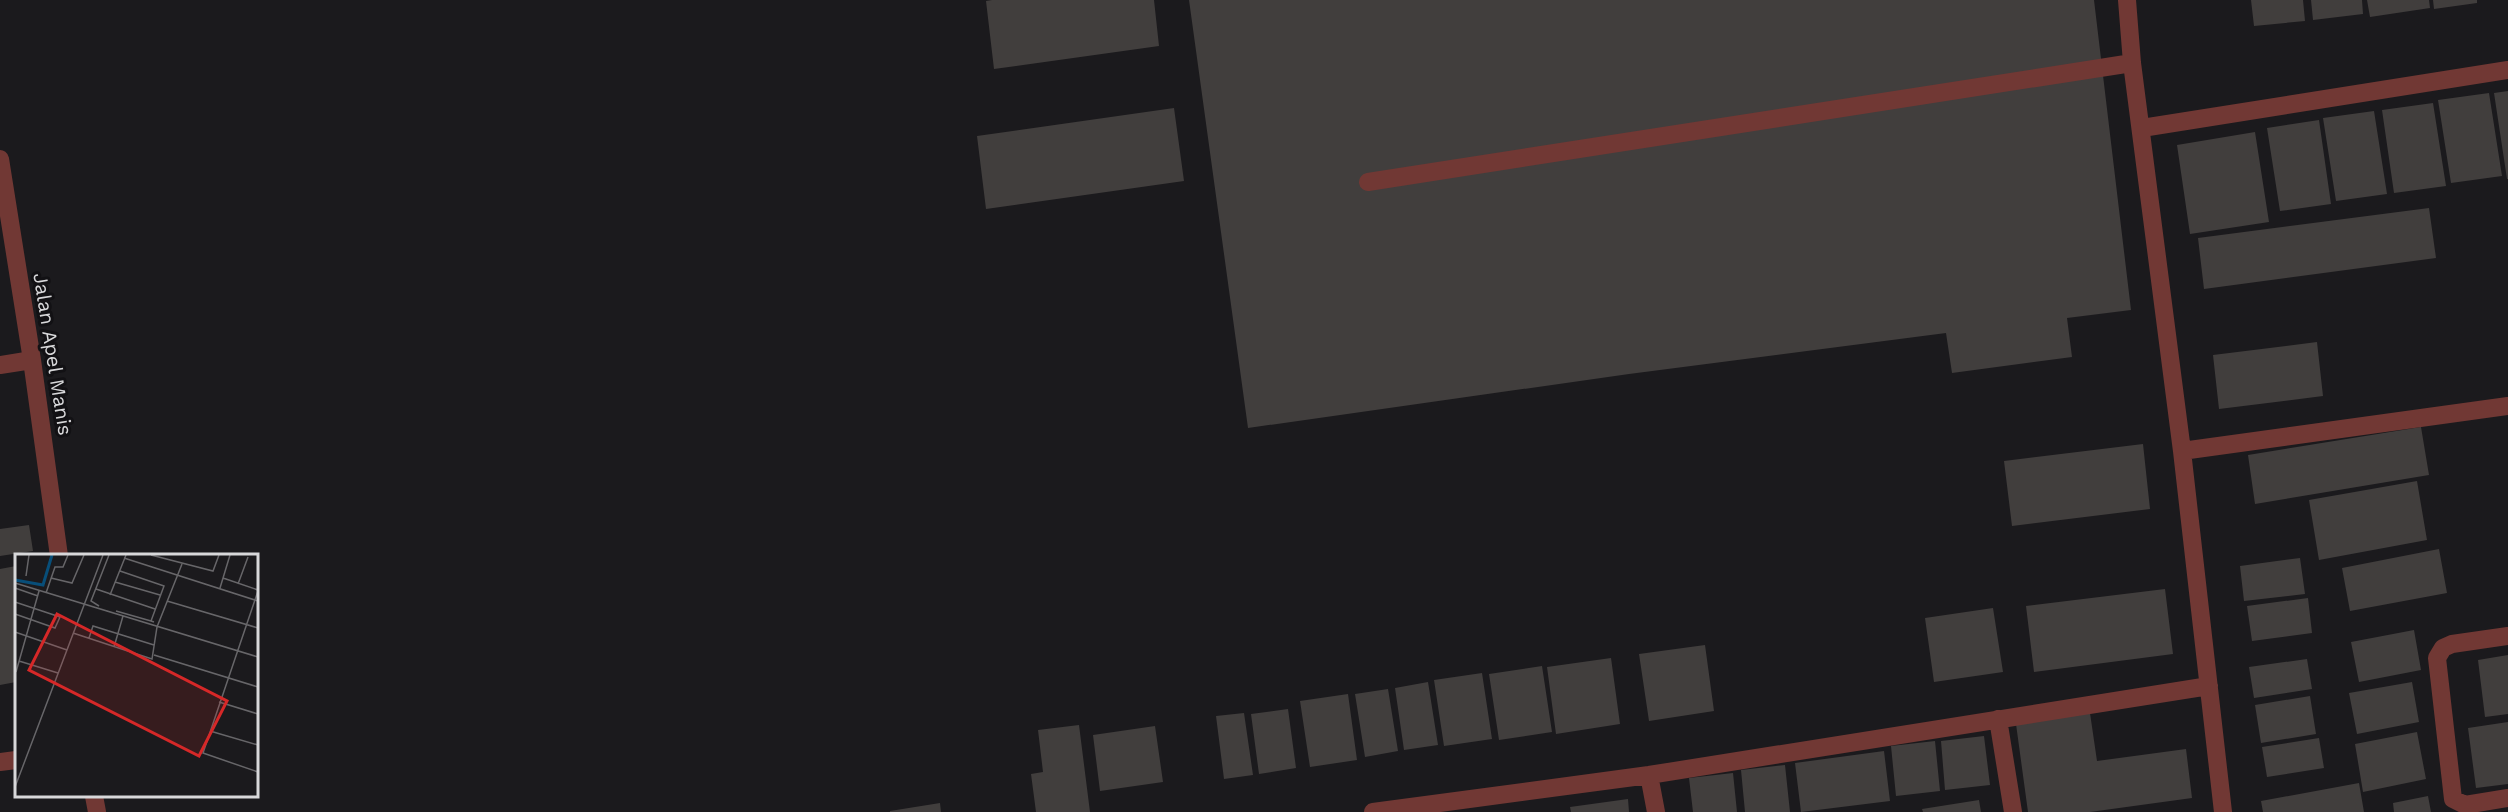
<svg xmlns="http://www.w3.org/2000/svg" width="2508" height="812" viewBox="0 0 2508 812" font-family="'Work Sans',sans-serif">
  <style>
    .building { fill: #413e3d }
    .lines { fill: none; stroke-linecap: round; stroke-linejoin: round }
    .minor { stroke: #713834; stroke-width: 18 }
    .labels { text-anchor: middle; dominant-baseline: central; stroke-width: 6; stroke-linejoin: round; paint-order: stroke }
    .street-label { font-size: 20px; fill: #d8d8da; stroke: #121114 }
    .inset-river { fill: none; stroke: #084e79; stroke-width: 3 }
    .inset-road { fill: none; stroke: #676669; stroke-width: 1.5 }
    .view { fill: #d62828; fill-opacity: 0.15; stroke: #d62828; stroke-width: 3 }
    .inset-edge { fill: none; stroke: #d8d8da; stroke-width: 3 }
  </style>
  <rect width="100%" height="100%" fill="#1b1a1d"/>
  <path class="building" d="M 992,0 L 1154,0 L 1159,46 L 994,69 L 986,1 Z
    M 1189,0 L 2094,0 L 2131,310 L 2067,318 L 2072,357 L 1952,373 L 1946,333 L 1629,374 L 1248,428 Z
    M 2251,0 L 2303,0 L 2305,21 L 2254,26 Z
    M 2311,0 L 2362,0 L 2363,14 L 2313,20 Z
    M 2367,0 L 2429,0 L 2430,8 L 2370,17 Z
    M 2433,0 L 2477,0 L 2477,3 L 2434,9 Z
    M 2508,91 L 2508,179 L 2507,179 L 2494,93 Z
    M 2489,93 L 2502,176 L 2451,183 L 2438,100 Z
    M 2433,103 L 2446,186 L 2394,193 L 2382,110 Z
    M 1174,108 L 1184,181 L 986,209 L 977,136 Z
    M 2374,111 L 2387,194 L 2336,201 L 2323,118 Z
    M 2319,120 L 2331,204 L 2280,211 L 2267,128 Z
    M 2255,132 L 2269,222 L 2190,234 L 2177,145 Z
    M 2429,208 L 2436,258 L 2204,289 L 2198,238 Z
    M 2317,342 L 2323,396 L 2219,409 L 2213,355 Z
    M 2421,427 L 2429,475 L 2255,504 L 2248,455 Z
    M 2143,444 L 2150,509 L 2012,526 L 2004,461 Z
    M 2417,481 L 2427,540 L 2319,560 L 2309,500 Z
    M 29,525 L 33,551 L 0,556 L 0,529 Z
    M 2439,549 L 2447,593 L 2350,611 L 2342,568 Z
    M 2300,558 L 2305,594 L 2244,601 L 2240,566 Z
    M 16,566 L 16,682 L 0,685 L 0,569 Z
    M 2165,589 L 2173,654 L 2034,672 L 2026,606 Z
    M 2308,598 L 2312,633 L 2252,641 L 2247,606 Z
    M 1993,608 L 2003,672 L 1934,682 L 1925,618 Z
    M 2414,630 L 2421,670 L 2359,682 L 2351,642 Z
    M 1705,645 L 1714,711 L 1649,721 L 1639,654 Z
    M 2508,655 L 2508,714 L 2485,717 L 2478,660 Z
    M 1611,658 L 1620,724 L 1556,734 L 1547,667 Z
    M 2307,659 L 2312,689 L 2254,698 L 2249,667 Z
    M 1542,666 L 1552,732 L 1499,740 L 1489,674 Z
    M 1482,673 L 1492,739 L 1444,746 L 1434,680 Z
    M 1428,682 L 1438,745 L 1404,750 L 1395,688 Z
    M 2412,682 L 2419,722 L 2357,734 L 2349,693 Z
    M 1388,689 L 1398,751 L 1365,757 L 1355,694 Z
    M 1348,694 L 1357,760 L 1310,767 L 1300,701 Z
    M 2310,696 L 2316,734 L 2261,743 L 2255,705 Z
    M 1288,709 L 1296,768 L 1259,774 L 1251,714 Z
    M 1244,713 L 1253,775 L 1224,779 L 1216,716 Z
    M 2090,713 L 2097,761 L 2186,749 L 2192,798 L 2090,812 L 2028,812 L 2016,724 Z
    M 2508,722 L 2508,784 L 2476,788 L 2468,728 Z
    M 1079,725 L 1090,812 L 1036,812 L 1031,774 L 1043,772 L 1038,730 Z
    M 1155,726 L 1163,782 L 1100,791 L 1093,735 Z
    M 2417,732 L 2426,779 L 2363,792 L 2355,744 Z
    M 1984,736 L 1990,785 L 1945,790 L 1941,741 Z
    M 2319,738 L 2324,768 L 2267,777 L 2262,747 Z
    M 1935,741 L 1940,791 L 1896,796 L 1891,746 Z
    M 1884,751 L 1890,801 L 1801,812 L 1795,763 Z
    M 1785,765 L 1790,812 L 1745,812 L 1741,770 Z
    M 1733,773 L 1737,812 L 1693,812 L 1689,778 Z
    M 2359,783 L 2364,812 L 2263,812 L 2261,801 Z
    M 2428,796 L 2431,812 L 2394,812 L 2393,803 Z
    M 1628,799 L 1629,812 L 1571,812 L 1570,807 Z
    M 1979,800 L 1981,812 L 1923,812 L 1922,809 Z
    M 940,803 L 941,812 L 890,812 L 890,811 Z"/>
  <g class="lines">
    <path class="minor" d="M 2127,0 L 2132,63 L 2182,451 L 2223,812
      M 2142,128 L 2508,70
      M 0,159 L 32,360 L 59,556
      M 1368,182 L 2132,63
      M 0,365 L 32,360
      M 2182,451 L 2508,406
      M 2508,636 L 2452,644 L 2443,648 L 2437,658 L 2453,799 L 2465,805 L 2508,798
      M 1998,719 L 2013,812
      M 0,762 L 16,760
      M 1649,775 L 1656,812
      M 94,796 L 97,812
      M 1373,812 L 1649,775 L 2209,686"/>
  </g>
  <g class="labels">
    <g class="street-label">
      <text transform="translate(53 354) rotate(81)">Jalan Apel Manis</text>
    </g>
  </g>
  <g transform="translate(15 554)">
    <rect width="243" height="243" fill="#1b1a1d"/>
    <path class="inset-river" d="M 0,26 L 28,31 L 37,1"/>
    <path class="inset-road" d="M 136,1 L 198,17 L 204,1M 109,4 L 243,47M 105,17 L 149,32 L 136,67 L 139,68M 11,22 L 14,1M 36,24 L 57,29 L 69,1M 208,24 L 243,36M 100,28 L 145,41M 0,29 L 243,103M 223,30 L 233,3M 0,34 L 23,42M 205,34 L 215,1M 81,35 L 140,55M 243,37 L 188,199 L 243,218M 31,39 L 40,13 L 48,13 L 53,1M 95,41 L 111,1M 152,47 L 243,74M 0,48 L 45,63 L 40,74 L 0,60M 84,52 L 76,47 L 94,1M 101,57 L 136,67M 0,78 L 52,96M 58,79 L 137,105 L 142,73 L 167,10M 74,84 L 78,72 L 139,91M 99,93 L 108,62M 139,101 L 243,133M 4,107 L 43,119M 1,118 L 24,37M 204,148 L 243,160M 195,177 L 243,191M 0,233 L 88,1"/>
    <path class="view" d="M 42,60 L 212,147 L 184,202 L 14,116 Z"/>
    <rect width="243" height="243" class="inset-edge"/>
  </g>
</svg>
